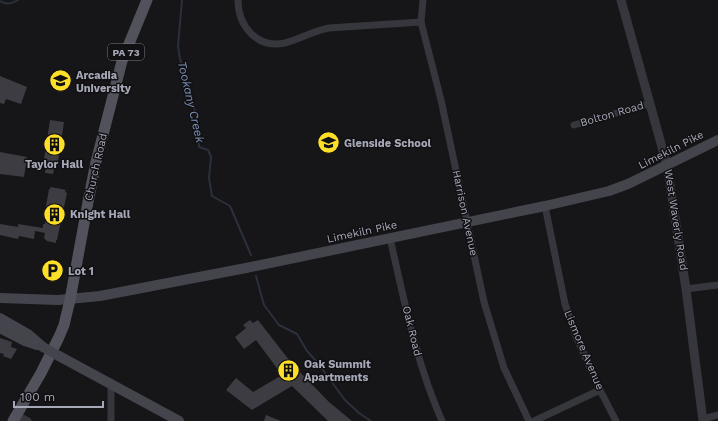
<svg xmlns="http://www.w3.org/2000/svg" width="718" height="421" viewBox="0 0 718 421" font-family="'Work Sans',sans-serif">
  <style>
    .lines { fill: none; stroke-linecap: round; stroke-linejoin: round }
    .stream { stroke: #2b313c; stroke-width: 2 }
    .building { fill: #3d3c42 }
    .minor { stroke: #36363d; stroke-width: 7 }
    .tertiary { stroke: #36363d; stroke-width: 9 }
    .secondary { stroke: #44444d; stroke-width: 10 }
    .primary { stroke: #52525c; stroke-width: 11 }
    .secondary-bridge { stroke: #44444d; stroke-width: 10 }
    .labels { text-anchor: middle; dominant-baseline: central; stroke-width: 3; stroke-linejoin: round; paint-order: stroke }
    .shield { fill: #111012; stroke: #797a86; stroke-width: 1 }
    .shield-label { font-size: 10px; font-weight: bold; fill: #a6a8b8 }
    .poi-label { font-size: 11px; font-weight: bold; fill: #a6a8b8; stroke: #111012; text-anchor: start }
    .street-label { font-size: 11px; fill: #a6a8b8; stroke: #111012 }
    .water-label { font-size: 12px; font-style: italic; fill: #7b8fb5; stroke: #111012 }
  </style>
  <rect width="100%" height="100%" fill="#161517"/>
  <g class="lines">
    <path class="stream" d="M 182,0 L 178,46 L 180,59 L 196,114 L 199,147 L 208,150 L 211,157 L 209,178 L 212,196 L 230,206 L 251,255
      M 0,1 C 7,5 11,4 18,0
      M 256,276 L 264,305 L 279,325 L 297,334 L 307,351 L 317,362 L 345,400 L 359,413 L 371,421"/>
  </g>
  <path class="building" d="M 0,76 L 27,87 L 21,104 L 6,99 L 4,104 L 0,103 Z
    M 50,120 L 64,122 L 57,168 L 54,168 L 53,174 L 45,173 L 46,166 L 43,166 Z
    M 0,152 L 27,157 L 24,177 L 0,174 Z
    M 51,187 L 66,190 L 65,192 L 67,193 L 57,240 L 56,240 L 56,243 L 47,241 L 44,238 L 45,233 L 35,231 L 34,239 L 19,236 L 18,239 L 0,235 L 0,224 L 18,227 L 18,224 L 43,228 L 43,224 L 45,224 L 47,213 L 45,212 L 49,189 L 50,189 Z
    M 250,320 L 253,323 L 258,320 L 293,365 L 329,402 L 352,421 L 328,421 L 292,386 L 252,410 L 226,390 L 236,378 L 253,392 L 282,375 L 256,340 L 244,349 L 235,337 L 246,328 L 243,325 Z
    M 0,338 L 12,342 L 11,347 L 17,349 L 11,359 L 3,356 L 4,354 L 0,353 Z
    M 266,415 L 281,421 L 264,421 Z"/>
  <g class="lines">
    <path class="minor" d="M 238,0 C 238,26 257,49 285,43 C 300,39 313,31 329,28 L 421,22
      M 423,0 L 421,22 L 441,100 L 484,302 L 504,368 L 529,421
      M 574,125 L 649,104
      M 545,206 L 565,304 L 571,321 L 575,334 L 600,390 L 616,421
      M 390,238 C 404,300 416,362 442,421
      M 686,289 L 718,285
      M 16,415 L 28,421
      M 703,419 L 718,415
      M 111,421 L 111,384
      M 534,421 L 600,390"/>
    <path class="tertiary" d="M 621,0 L 667,165 L 686,289 L 703,421"/>
    <path class="secondary" d="M 0,298 L 58,300 L 100,296 L 246,268 L 545,206 L 609,191 L 628,184 L 718,140
      M 0,318 L 28,334 L 43,347
      M 0,328 L 25,341 L 37,345
      M 59,356 L 179,421"/>
    <path class="primary" d="M 13,421 L 41,373 L 59,337 L 64,325 L 70,300 L 88,202 L 96,162 L 122,61 L 147,0"/>
    <path class="secondary-bridge" d="M 43,347 L 59,356"/>
  </g>
  <defs>
    <symbol id="university-disc" viewBox="-11 -11 22 22"><circle r="9.5" fill="#fddf28" stroke="#111012"/><path d="M0-5L7-2L0 1L-7-2ZM-4 1L0 2.5L4 1V4Q0 6-4 4Z" fill="#111"/></symbol>
    <symbol id="school-disc" viewBox="-11 -11 22 22"><circle r="9.5" fill="#fddf28" stroke="#111012"/><path d="M0-5L7-2L0 1L-7-2ZM-4 1L0 2.5L4 1V4Q0 6-4 4Z" fill="#111"/></symbol>
    <symbol id="building-disc" viewBox="-11 -11 22 22"><circle r="9.5" fill="#fddf28" stroke="#111012"/><path d="M-4-6H4V6H1V3H-1V6H-4ZM-2.5-4.3h1.7v1.8h-1.7ZM.8-4.3h1.7v1.8H.8ZM-2.5-1h1.7V.8h-1.7ZM.8-1h1.7V.8H.8Z" fill="#111"/></symbol>
    <symbol id="parking-disc" viewBox="-11 -11 22 22"><circle r="9.5" fill="#fddf28" stroke="#111012"/><path d="M-3.5-5.5H1a3.5 3.5 0 0 1 0 7H-1V5.5H-3.5ZM-1-3.4V-.6H.8a1.4 1.4 0 0 0 0-2.8Z" fill="#111"/></symbol>
  </defs>
  <g fill-rule="evenodd">
    <use href="#university-disc" x="48" y="68" width="25" height="25"/>
    <use href="#school-disc" x="316" y="130" width="25" height="25"/>
    <use href="#building-disc" x="42" y="132" width="25" height="25"/>
    <use href="#building-disc" x="42" y="202" width="25" height="25"/>
    <use href="#parking-disc" x="40" y="258" width="25" height="25"/>
    <use href="#building-disc" x="276" y="358" width="25" height="25"/>
  </g>
  <g class="labels">
    <rect class="shield" x="108" y="44" width="36" height="16" rx="3"/>
    <g class="shield-label">
      <text x="126" y="52">PA 73</text>
    </g>
    <g class="poi-label">
      <text x="76" y="75">Arcadia<tspan x="76" dy="13">University</tspan></text>
      <text x="344" y="143">Glenside School</text>
      <text x="54" y="164" text-anchor="middle">Taylor Hall</text>
      <text x="70" y="214">Knight Hall</text>
      <text x="68" y="271">Lot 1</text>
      <text x="304" y="364">Oak Summit<tspan x="304" dy="13">Apartments</tspan></text>
    </g>
    <g class="street-label">
      <text transform="translate(612 114) rotate(-16)">Bolton Road</text>
      <text transform="translate(671 150) rotate(-27)">Limekiln Pike</text>
      <text transform="translate(96 167) rotate(-77)">Church Road</text>
      <text transform="translate(465 213) rotate(78)">Harrison Avenue</text>
      <text transform="translate(676 220) rotate(81)">West Waverly Road</text>
      <text transform="translate(362 232) rotate(-12)">Limekiln Pike</text>
      <text transform="translate(412 331) rotate(76)">Oak Road</text>
      <text transform="translate(584 350) rotate(67)">Lismore Avenue</text>
    </g>
    <g class="water-label">
      <text transform="translate(191 102) rotate(77)">Tookany Creek</text>
    </g>
  </g>
  <path d="M14 401v6h89v-6" fill="none" stroke="#a6a8b8" stroke-width="2"/>
  <text x="20" y="401" font-size="12" fill="#a6a8b8" stroke="#111012" stroke-width="3" paint-order="stroke">100 m</text>
</svg>
